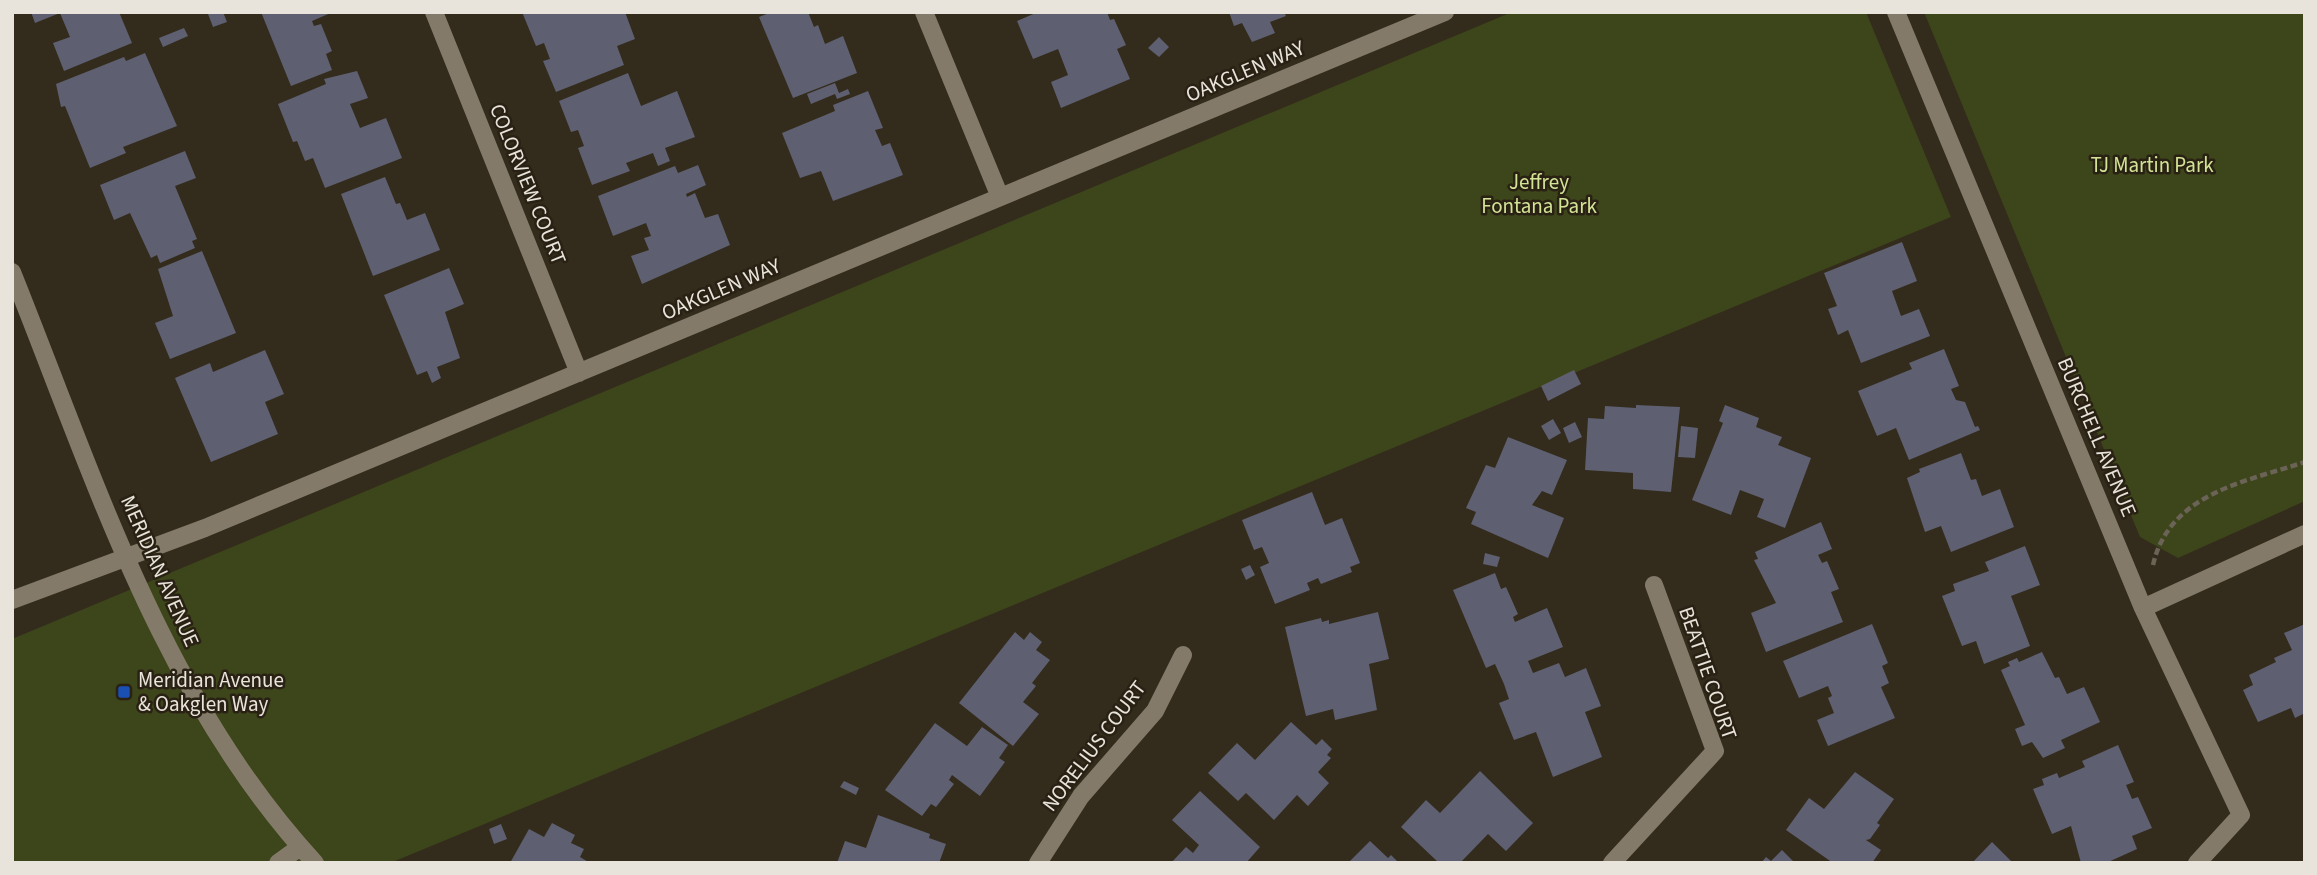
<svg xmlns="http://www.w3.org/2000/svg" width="2317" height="875" viewBox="0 0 2317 875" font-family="'Source Sans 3',sans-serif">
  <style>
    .green { fill: #3d451b }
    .building { fill: #5e6071 }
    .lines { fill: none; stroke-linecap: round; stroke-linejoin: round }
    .path { stroke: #6a6356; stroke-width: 4.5; stroke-dasharray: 7 3.5; stroke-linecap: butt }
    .minor { stroke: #847a69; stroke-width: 18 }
    .transit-dot { fill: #1a4fb4; stroke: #292113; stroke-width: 2.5 }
    .labels { text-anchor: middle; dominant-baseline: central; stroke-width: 5; stroke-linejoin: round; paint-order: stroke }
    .street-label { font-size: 21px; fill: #e9e4db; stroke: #292113 }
    .park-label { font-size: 21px; fill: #d2e395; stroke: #292113 }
    .poi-label { font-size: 21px; fill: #e9e4db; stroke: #292113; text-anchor: start }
  </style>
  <rect width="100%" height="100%" fill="#332b1c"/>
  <path class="green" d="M 1512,12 L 1866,12 L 1951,217 L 395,861 L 12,863 L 12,639 Z
    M 1924,12 L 2305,12 L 2305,501 L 2178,558 L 2140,537 Z"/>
  <path class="building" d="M 31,12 L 119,12 L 132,43 L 64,71 L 53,43 L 70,37 L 60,13 L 35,23 Z
    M 223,12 L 227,22 L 213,27 L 208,14 Z
    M 261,12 L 333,12 L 312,21 L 314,26 L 321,24 L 332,51 L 326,54 L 332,70 L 291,86 Z
    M 522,12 L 625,12 L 635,39 L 617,46 L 624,65 L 556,92 L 543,61 L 550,59 L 544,43 L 536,46 Z
    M 772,12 L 808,12 L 814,27 L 818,25 L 825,44 L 843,36 L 857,73 L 793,98 L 759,17 Z
    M 1038,12 L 1107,12 L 1110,20 L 1114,19 L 1126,45 L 1117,49 L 1130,79 L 1061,108 L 1051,82 L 1068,75 L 1058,49 L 1033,59 L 1017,21 Z
    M 1229,12 L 1284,12 L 1286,16 L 1270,22 L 1275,33 L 1252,42 L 1242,23 L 1234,26 Z
    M 184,28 L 188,36 L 163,47 L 159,38 Z
    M 1159,37 L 1169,47 L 1159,57 L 1148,48 Z
    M 145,53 L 177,126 L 123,147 L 126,153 L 90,168 L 65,106 L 61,107 L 56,84 L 124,57 L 126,61 Z
    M 357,71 L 368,98 L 350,104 L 360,128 L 386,118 L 402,158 L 325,188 L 313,158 L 305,161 L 297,141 L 293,142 L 278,104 L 326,84 L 324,79 Z
    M 628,73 L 641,106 L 677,91 L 695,137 L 665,148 L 670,161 L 658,166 L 653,153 L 626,163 L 630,171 L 592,185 L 578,148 L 584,146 L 578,130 L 571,132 L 559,101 Z
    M 835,83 L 839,93 L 848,89 L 850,94 L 837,99 L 835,94 L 811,104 L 807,94 Z
    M 868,91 L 883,128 L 875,130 L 882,146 L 890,143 L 903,175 L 833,201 L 821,171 L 800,178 L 782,133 L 835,111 L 833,105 Z
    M 185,151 L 196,178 L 175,186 L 197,239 L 192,241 L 195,248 L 160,263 L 157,255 L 151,258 L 130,213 L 114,220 L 100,185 Z
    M 698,165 L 706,185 L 686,194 L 687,197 L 695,193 L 705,218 L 718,214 L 730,245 L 642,284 L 631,256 L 649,250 L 644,238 L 651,236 L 646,223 L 613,236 L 598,196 L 675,166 L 678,173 Z
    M 385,177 L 396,204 L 400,203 L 407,220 L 425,213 L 440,250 L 373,276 L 341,194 Z
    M 1902,242 L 1917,281 L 1892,291 L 1901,316 L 1919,309 L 1930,336 L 1861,363 L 1848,330 L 1838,335 L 1828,309 L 1837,306 L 1824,273 Z
    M 202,251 L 236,333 L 170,359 L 155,323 L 173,316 L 158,269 Z
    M 449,268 L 464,304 L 445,312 L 460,358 L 437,367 L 441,378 L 432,383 L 427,371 L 417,375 L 384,295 Z
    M 1944,349 L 1959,386 L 1951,389 L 1956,400 L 1965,402 L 1975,427 L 1978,426 L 1980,430 L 1909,460 L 1896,428 L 1877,436 L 1858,391 L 1912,369 L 1909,363 Z
    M 265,350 L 284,394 L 265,402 L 278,434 L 211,462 L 175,378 L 210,363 L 213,372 Z
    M 1574,370 L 1581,384 L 1548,401 L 1541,386 Z
    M 1636,405 L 1680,407 L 1671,492 L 1633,489 L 1633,473 L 1585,470 L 1588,418 L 1604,419 L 1605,406 L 1636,408 Z
    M 1725,405 L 1759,418 L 1756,427 L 1782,437 L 1778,445 L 1811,458 L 1785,528 L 1757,517 L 1764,499 L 1740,490 L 1731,515 L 1692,500 L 1723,423 L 1719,421 Z
    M 1553,419 L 1561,433 L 1549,440 L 1541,426 Z
    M 1575,422 L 1582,437 L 1569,443 L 1563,428 Z
    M 1681,426 L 1698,428 L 1695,458 L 1678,457 Z
    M 1508,437 L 1567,460 L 1552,495 L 1542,491 L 1532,505 L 1564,518 L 1548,558 L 1471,524 L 1476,512 L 1466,508 L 1486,465 L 1495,468 Z
    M 1961,453 L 1971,480 L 1976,479 L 1982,496 L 2000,489 L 2014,527 L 1951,552 L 1941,526 L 1925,532 L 1907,478 L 1920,472 L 1919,469 Z
    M 1312,492 L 1325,525 L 1342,518 L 1360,563 L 1350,567 L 1352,572 L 1321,584 L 1318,578 L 1307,583 L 1310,590 L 1275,604 L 1260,567 L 1269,563 L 1262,547 L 1254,550 L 1242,520 Z
    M 1821,522 L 1832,549 L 1818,555 L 1822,563 L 1827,561 L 1839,589 L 1831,592 L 1843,622 L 1766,652 L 1751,613 L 1776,603 L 1754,560 L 1758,559 L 1755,552 Z
    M 2025,546 L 2040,585 L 2011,596 L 2030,646 L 1984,664 L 1976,641 L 1962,646 L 1942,596 L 1955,591 L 1953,584 L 1989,571 L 1985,562 Z
    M 1485,553 L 1500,557 L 1497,567 L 1483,564 Z
    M 1250,565 L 1255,575 L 1246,580 L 1241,569 Z
    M 1495,573 L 1501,589 L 1506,587 L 1518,614 L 1513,617 L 1515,622 L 1547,608 L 1563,647 L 1528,661 L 1533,673 L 1559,663 L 1565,677 L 1586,668 L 1601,706 L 1585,712 L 1602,757 L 1553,777 L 1536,732 L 1514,740 L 1499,703 L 1509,699 L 1504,684 L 1495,664 L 1486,668 L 1453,590 Z
    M 1378,612 L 1389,659 L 1369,664 L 1377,710 L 1335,720 L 1333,709 L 1306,716 L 1285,627 L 1321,618 L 1322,622 L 1329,620 L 1329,624 Z
    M 1872,624 L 1888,663 L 1882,666 L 1889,683 L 1881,687 L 1895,718 L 1828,746 L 1817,720 L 1834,713 L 1828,698 L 1832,696 L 1828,686 L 1799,698 L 1783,661 Z
    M 2305,624 L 2305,713 L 2295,718 L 2291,708 L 2258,722 L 2243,690 L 2253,685 L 2249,675 L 2276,662 L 2274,658 L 2292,650 L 2284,633 Z
    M 1015,632 L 1024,640 L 1030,632 L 1042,642 L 1036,650 L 1050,660 L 1032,683 L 1036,686 L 1023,702 L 1039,714 L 1013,746 L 959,703 Z
    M 2042,652 L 2055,678 L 2059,677 L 2067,694 L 2084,687 L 2100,722 L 2061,740 L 2065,748 L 2043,758 L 2032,742 L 2022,746 L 2015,729 L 2025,725 L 2001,670 L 2010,666 L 2008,662 L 2017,658 L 2019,662 Z
    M 1291,722 L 1316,745 L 1322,739 L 1332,749 L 1327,755 L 1331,758 L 1318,772 L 1329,783 L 1308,806 L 1297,795 L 1274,820 L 1246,793 L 1238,801 L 1208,773 L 1237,743 L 1255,760 Z
    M 935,723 L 967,746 L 982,727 L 1008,745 L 999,758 L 1005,762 L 980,796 L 952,775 L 949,780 L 954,784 L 936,807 L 931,804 L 922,816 L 885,790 Z
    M 2118,745 L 2134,782 L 2126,785 L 2132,799 L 2138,797 L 2152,828 L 2132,836 L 2137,849 L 2106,863 L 2081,863 L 2071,826 L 2052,834 L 2033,789 L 2044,785 L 2042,779 L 2057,773 L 2059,778 L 2085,767 L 2082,761 Z
    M 1480,771 L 1533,823 L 1506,851 L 1488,834 L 1460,863 L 1439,863 L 1401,827 L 1426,800 L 1440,813 Z
    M 1855,772 L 1894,799 L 1877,823 L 1880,825 L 1870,839 L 1866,840 L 1881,850 L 1872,863 L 1833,863 L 1786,830 L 1809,798 L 1824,809 Z
    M 844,781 L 859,788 L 856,795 L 840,787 Z
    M 1200,791 L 1260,847 L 1246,863 L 1171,863 L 1186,847 L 1193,853 L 1199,845 L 1172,820 Z
    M 878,815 L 930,834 L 929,838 L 946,844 L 939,863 L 837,863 L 845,841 L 866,848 Z
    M 552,823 L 575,835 L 571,843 L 584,849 L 580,857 L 590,863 L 510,863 L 529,829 L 544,837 Z
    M 501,824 L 507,839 L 494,844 L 489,829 Z
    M 1370,841 L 1388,858 L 1391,855 L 1399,863 L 1348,863 Z
    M 1992,842 L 2013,863 L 1972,863 Z
    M 1782,850 L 1795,863 L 1761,863 L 1766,857 L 1771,861 Z"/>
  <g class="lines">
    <path class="path" d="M 2153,565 C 2169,494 2244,482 2305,462"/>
    <path class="minor" d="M 434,12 L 579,373
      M 924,12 L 1000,197
      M 1896,12 L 2143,608 L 2241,815 L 2197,863
      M 12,272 C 94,476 162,698 315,863
      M 12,600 L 205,528 L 1445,12
      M 2143,608 L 2305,534
      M 278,863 L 300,847
      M 1038,863 L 1081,796 L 1155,711 L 1183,655
      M 1612,863 L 1715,751 L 1654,585"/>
  </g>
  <rect class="transit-dot" x="117" y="685" width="14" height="14" rx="3.5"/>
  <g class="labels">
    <g class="street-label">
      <text transform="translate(1245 71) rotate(-23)">OAKGLEN WAY</text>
      <text transform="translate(528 184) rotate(68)">COLORVIEW COURT</text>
      <text transform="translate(721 289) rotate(-23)">OAKGLEN WAY</text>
      <text transform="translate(2097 437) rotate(67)">BURCHELL AVENUE</text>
      <text transform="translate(160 571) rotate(66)">MERIDIAN AVENUE</text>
      <text transform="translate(1708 673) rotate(71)">BEATTIE COURT</text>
      <text transform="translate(1094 746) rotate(-53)">NORELIUS COURT</text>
    </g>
    <g class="park-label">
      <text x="2152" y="165">TJ Martin Park</text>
      <text x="1539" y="182">Jeffrey<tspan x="1539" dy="24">Fontana Park</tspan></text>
    </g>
    <g class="poi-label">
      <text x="138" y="680">Meridian Avenue<tspan x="138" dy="24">&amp; Oakglen Way</tspan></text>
    </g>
  </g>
  <rect width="2317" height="875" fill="none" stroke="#e9e4db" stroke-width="28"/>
</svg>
